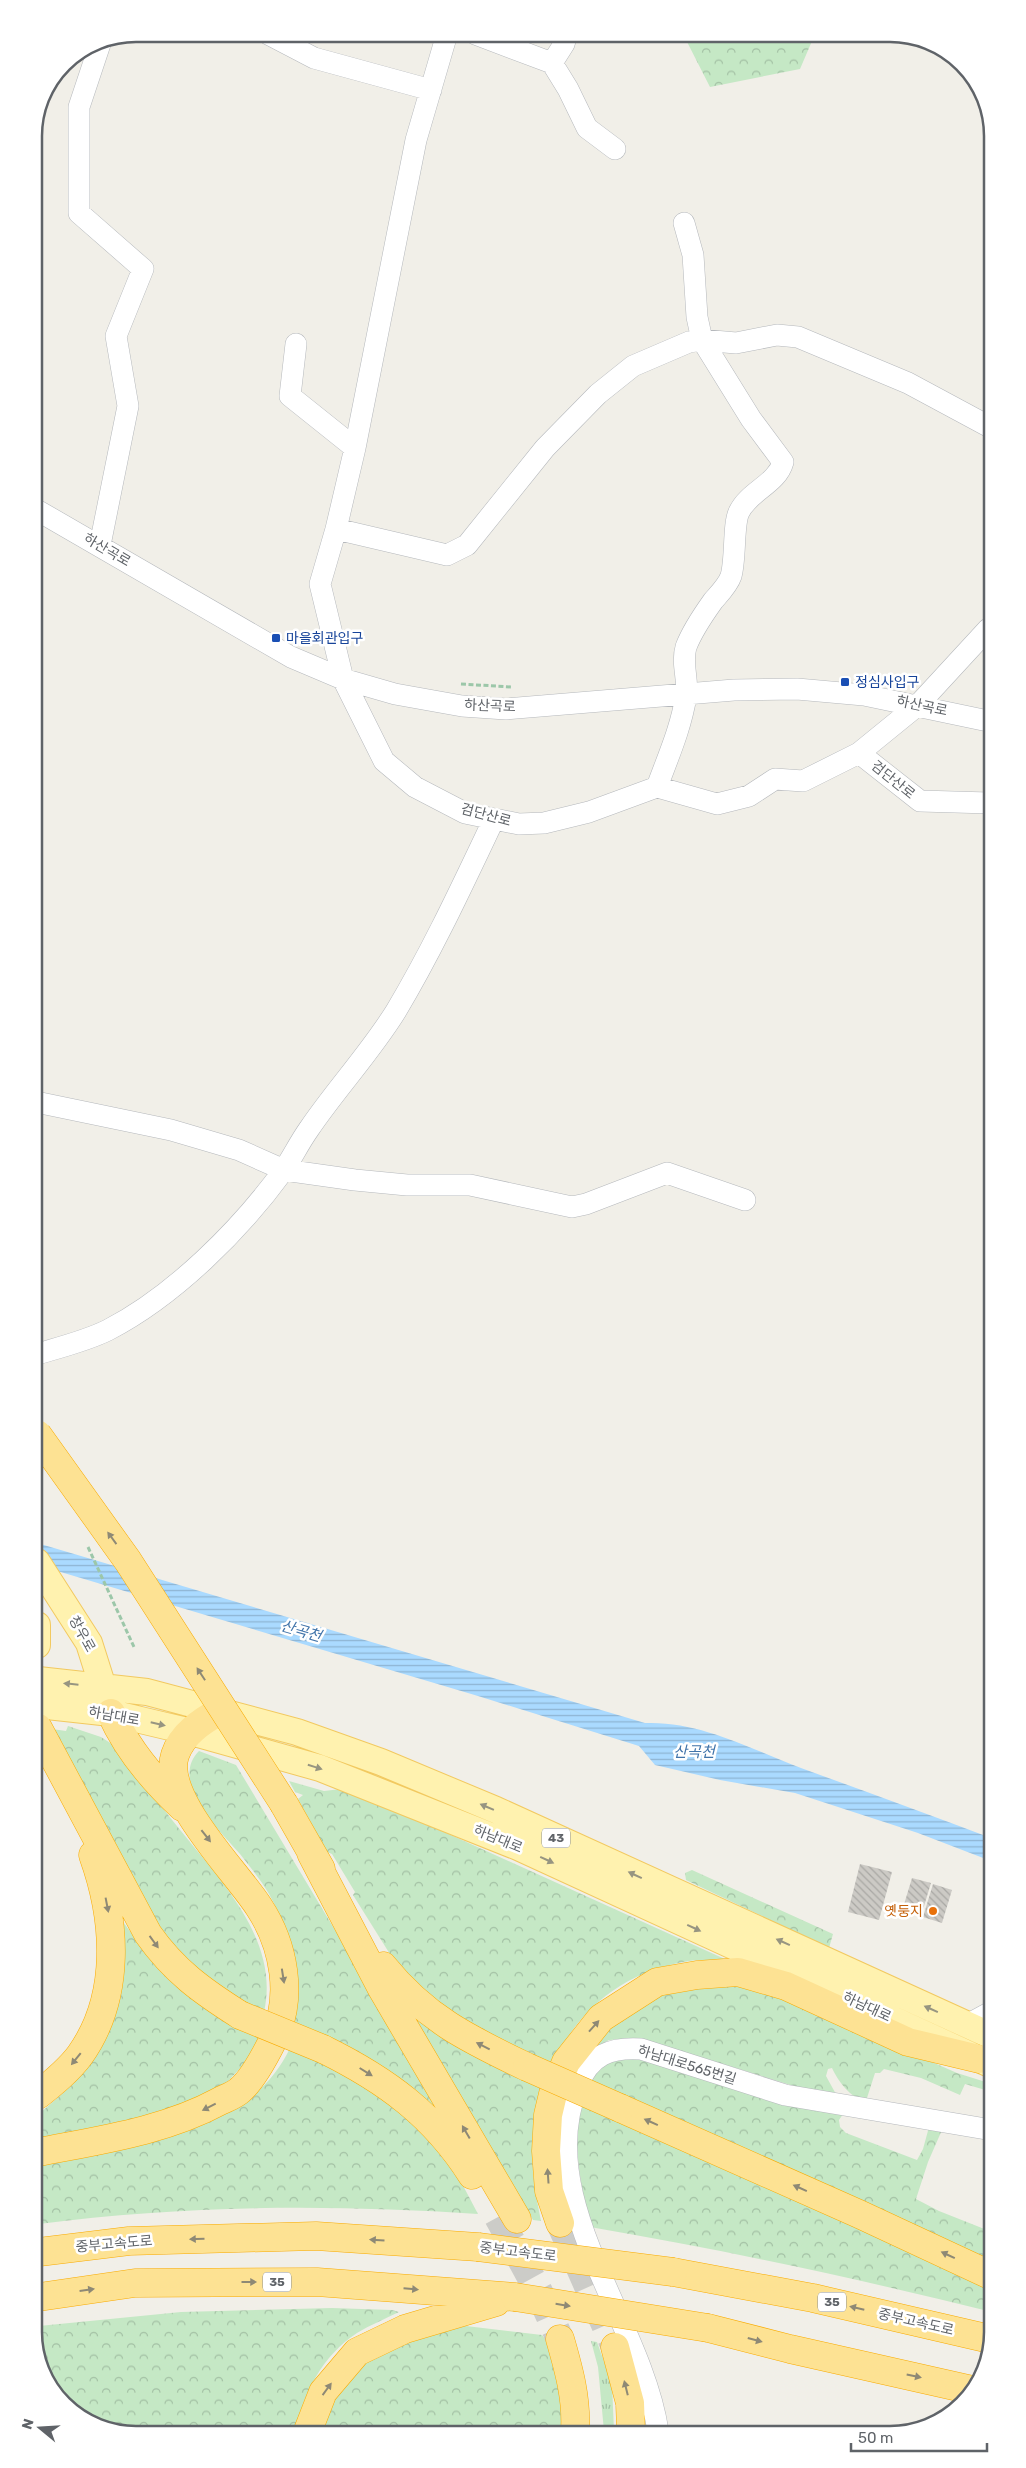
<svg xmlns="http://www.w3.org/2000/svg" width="1026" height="2468" viewBox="0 0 1026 2468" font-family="Rubik,'Noto Sans KR',sans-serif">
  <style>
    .grass { fill: url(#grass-tufts) }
    .forest { fill: url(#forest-crowns) }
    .water { fill: url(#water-rules) }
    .building { fill: url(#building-back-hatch) }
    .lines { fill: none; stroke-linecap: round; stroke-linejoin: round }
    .highway-tunnel { stroke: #ccccc8; stroke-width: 28; stroke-dasharray: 28 14; stroke-linecap: butt }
    .minor-casing { stroke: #b5b8bc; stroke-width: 22 }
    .major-casing { stroke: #f2c960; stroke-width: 28 }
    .highway-casing { stroke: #f9ab00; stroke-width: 29 }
    .path { stroke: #9cc7a9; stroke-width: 3; stroke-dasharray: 5 2.5; stroke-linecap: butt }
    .minor { stroke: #fff; stroke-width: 21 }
    .major { stroke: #fff2af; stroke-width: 26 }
    .highway { stroke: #fde293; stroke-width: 28 }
    .highway-bridge-casing { stroke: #f9ab00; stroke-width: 29; stroke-linecap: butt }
    .highway-bridge { stroke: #fde293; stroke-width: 28 }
    .oneway { fill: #8e8975 }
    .oneway2 { fill: #979581 }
    .transit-dot { fill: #1a4fb4; stroke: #fff; stroke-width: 2 }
    .food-dot { fill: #e8710a; stroke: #fff; stroke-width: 2 }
    .labels { text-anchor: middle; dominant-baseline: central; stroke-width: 5; stroke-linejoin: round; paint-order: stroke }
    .shield { fill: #fff; stroke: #8f9295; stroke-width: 1 }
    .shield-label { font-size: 12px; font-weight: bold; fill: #5f6368 }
    .street-label { font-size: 14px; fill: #5f6368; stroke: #fff }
    .transit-label { font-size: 14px; fill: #164399; stroke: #fff; text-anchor: start }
    .food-label { font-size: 14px; fill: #c56008; stroke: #fff; text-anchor: end }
    .water-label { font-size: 15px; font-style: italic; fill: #4174aa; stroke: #fff }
    .rim { fill: none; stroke: #5f6368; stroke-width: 2.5 }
  </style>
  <defs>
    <pattern id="grass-tufts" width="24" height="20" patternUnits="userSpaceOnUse" patternTransform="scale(1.25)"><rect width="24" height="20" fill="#c5e8c5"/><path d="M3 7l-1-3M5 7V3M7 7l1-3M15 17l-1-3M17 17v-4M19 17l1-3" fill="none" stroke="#a3c0a4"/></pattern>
    <pattern id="forest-crowns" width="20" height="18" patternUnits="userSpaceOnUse" patternTransform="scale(1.25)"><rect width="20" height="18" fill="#c5e8c5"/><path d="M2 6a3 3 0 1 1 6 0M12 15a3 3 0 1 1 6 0" fill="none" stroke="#a3c0a4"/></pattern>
    <pattern id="water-rules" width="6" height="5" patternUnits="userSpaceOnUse" patternTransform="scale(1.25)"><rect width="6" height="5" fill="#aadaff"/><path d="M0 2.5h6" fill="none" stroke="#8eb4d2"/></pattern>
    <pattern id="building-back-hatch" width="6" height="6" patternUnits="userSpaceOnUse" patternTransform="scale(1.25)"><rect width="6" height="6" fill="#cccac5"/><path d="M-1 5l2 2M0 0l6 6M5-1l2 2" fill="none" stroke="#a9a8a4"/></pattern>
  </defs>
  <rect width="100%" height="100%" fill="#f1efe8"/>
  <path class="grass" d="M 591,2341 L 597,2342 L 612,2384 L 614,2431 L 604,2431 L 598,2367 Z"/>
  <path class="forest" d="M 683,34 L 815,34 L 800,69 L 710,87 Z
    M 68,1726 L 101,1737 L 118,1748 C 139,1776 159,1804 181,1831 C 222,1882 280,1941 264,2012 L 227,1994 L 166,1943 L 52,1729 L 66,1731 Z
    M 199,1751 L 236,1765 L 395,2030 L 442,2113 L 292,2025 C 307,1980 291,1934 269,1894 C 261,1880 250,1867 240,1854 C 221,1832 168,1782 199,1751 Z
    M 289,1781 L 324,1791 L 341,1789 L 431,1826 L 727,1960 C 714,1961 701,1959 689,1961 C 623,1972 581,2007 551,2065 L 526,2054 L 443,2010 L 393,1959 L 353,1895 L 355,1892 L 332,1854 L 327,1852 L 298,1799 L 303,1795 L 295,1792 Z
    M 692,1870 L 833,1934 L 829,1948 L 686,1880 L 685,1873 Z
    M 121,1919 L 135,1938 L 261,2036 L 245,2063 L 218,2092 L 181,2112 L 39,2142 L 39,2114 L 72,2085 L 88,2065 Z
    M 698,1981 L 762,1987 L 957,2073 L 992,2084 L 992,2092 L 965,2084 L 960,2095 L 921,2078 L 884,2069 L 880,2073 L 875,2073 L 866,2101 C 850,2098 838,2081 832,2068 L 828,2069 L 826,2076 L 837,2096 L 807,2090 L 638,2038 L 609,2040 L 589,2051 L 587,2048 L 640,1999 Z
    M 409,2011 L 543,2086 C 527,2135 531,2172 541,2221 L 533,2220 Z
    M 290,2048 L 348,2073 L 418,2122 L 459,2178 L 478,2214 C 331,2204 184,2205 39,2224 L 39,2164 L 190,2130 C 232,2114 270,2091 290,2048 Z
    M 626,2055 L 843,2114 L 839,2120 L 840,2127 L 846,2133 L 917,2160 L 923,2149 L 929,2127 L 942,2130 L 928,2162 L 916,2199 L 939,2211 L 992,2232 L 992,2264 L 584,2080 L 588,2073 Z
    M 580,2102 L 992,2288 L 992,2312 C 859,2279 725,2250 590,2227 C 581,2187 572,2143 580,2102 Z
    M 332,2308 L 392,2310 L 399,2312 C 385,2319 370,2325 357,2333 C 324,2354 301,2395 296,2433 L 130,2434 L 74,2413 L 39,2364 L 39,2326 L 181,2312 Z
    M 466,2326 L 542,2335 L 555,2352 L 565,2431 L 321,2433 L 333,2397 L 374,2352 L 453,2327 Z"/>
  <path class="water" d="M 37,1543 L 645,1723 C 701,1721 750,1749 801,1768 C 864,1791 928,1814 991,1838 L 991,1861 L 918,1833 L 795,1793 L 720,1780 L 655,1765 L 639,1746 L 478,1696 L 37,1565 Z"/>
  <path class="building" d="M 860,1864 L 892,1872 L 879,1920 L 848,1912 Z
    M 912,1878 L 931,1883 L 921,1916 L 902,1911 Z
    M 933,1884 L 952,1890 L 942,1923 L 923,1917 Z
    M 990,2151 L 992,2152 L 992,2168 L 985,2166 Z"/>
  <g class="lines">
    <path class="highway-tunnel" d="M 498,2217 L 539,2292 L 560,2339
      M 560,2223 L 615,2347"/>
    <defs>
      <path id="minor" d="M 268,34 L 314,58 L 431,90
        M 447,34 L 416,140 L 355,448 L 336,529 L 320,584 L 343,679 L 384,761 L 415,787 L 465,813 L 519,824 L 544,823 L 589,812 L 657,787 L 717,804 L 749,796 L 775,779 L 803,781 L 859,753 L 920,801 L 989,803
        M 475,34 L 552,63 L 568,89 L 587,128 L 615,149
        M 552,63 L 564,44 L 567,34
        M 296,344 L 290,396 L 355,448
        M 35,509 L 291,657 L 343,679 L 395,694 L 462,706 L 506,709 L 734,690 L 797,689 L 864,695 L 988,721
        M 336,529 L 447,555 L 467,545 L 545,448 L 598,394 L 633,366 L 689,342 L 702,340 L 736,343 L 777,335 L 798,337 L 908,383 L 988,426
        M 100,545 L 128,406 L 116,336 L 143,269 L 79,213 L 79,107 L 101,41
        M 859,753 L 918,705 L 988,629
        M 657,787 C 668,757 681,728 686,696 C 689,680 681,664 686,647 C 692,631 703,615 713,601 C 719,594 728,585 731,576 C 736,559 733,524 739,512 C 749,491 777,484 783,462 L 751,419 L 702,340 L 697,317 L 693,255 L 684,223
        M 36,1102 L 171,1130 L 239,1150 L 284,1170 L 355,1180 L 407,1185 L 470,1185 L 572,1207 L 586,1204 L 667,1173 L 745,1200
        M 37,1354 C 61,1347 86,1341 108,1330 C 174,1296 240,1230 283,1171 C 292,1158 299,1143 309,1129 C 336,1089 370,1053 396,1011 C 433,949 463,884 494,819
        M 967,2025 L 991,2012
        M 658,2431 C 641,2318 531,2200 578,2085 C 590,2055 610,2047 641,2049 L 785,2095 L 992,2130"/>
      <path id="major" d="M 37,1562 L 89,1643 L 108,1703
        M 37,1625 L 37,1645
        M 38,1680 L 147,1692 L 297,1732 L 381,1762 L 496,1810 L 992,2036
        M 38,1705 L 111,1713 L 191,1732 L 320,1768 L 518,1847 L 992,2065"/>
      <path id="highway" d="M 111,1713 C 127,1749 153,1780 182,1807
        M 38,1728 L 148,1934 C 174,1971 202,1991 240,2015
        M 284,1804 L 321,1869
        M 311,1853 L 382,1989 L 517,2219
        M 383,1966 C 425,2018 468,2039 527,2067
        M 323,2049 C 386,2080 434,2115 472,2175
        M 38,2095 C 53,2083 69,2070 80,2055 C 122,1996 116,1919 93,1855
        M 620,2108 L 859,2214 L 992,2276
        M 39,2152 C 100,2140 165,2131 220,2101 C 226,2098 235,2095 240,2090 C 252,2080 266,2054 273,2040 C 294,1997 284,1945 259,1907 C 236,1871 161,1798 175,1755 C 182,1734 202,1721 220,1711
        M 560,2223 L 549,2191 L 546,2151 L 548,2115 L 553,2094 L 566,2062 L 601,2018 L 657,1982 L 697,1975 L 738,1972 L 786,1986 L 908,2042 L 979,2059
        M 39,2252 L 129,2241 L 316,2236 L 478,2247
        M 673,2272 L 813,2298 L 990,2339
        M 39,2297 L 135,2283 L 317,2282 L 515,2297
        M 708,2328 L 790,2349 L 972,2390
        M 560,2339 C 569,2370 577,2399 575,2431
        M 615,2347 L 630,2403 L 631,2431
        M 307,2433 L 323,2392 L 357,2352 L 405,2329 L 496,2302"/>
    </defs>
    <use href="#minor" class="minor-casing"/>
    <use href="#major" class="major-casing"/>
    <use href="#highway" class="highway-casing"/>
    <path class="path" d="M 461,684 L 512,687
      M 88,1547 L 134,1647"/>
    <use href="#minor" class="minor"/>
    <use href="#major" class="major"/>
    <use href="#highway" class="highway"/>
    <defs>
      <path id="highway-bridge" d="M 37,1434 L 128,1561 L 284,1804
        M 240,2015 L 323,2049
        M 527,2067 L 620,2108
        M 478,2247 L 673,2272
        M 515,2297 L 708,2328"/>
    </defs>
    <use href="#highway-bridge" class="highway-bridge-casing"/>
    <use href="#highway-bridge" class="highway-bridge"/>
  </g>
  <defs><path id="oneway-solid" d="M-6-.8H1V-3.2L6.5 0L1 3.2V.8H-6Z" transform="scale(1.25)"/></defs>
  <g class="oneway">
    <use href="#oneway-solid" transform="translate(112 1538) rotate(-126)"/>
    <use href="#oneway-solid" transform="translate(201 1674) rotate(-123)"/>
    <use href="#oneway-solid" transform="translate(206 1836) rotate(52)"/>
    <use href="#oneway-solid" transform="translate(107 1905) rotate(79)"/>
    <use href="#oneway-solid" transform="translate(154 1942) rotate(54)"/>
    <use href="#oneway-solid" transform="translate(283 1976) rotate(81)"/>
    <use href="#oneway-solid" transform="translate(594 2026) rotate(-48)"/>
    <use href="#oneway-solid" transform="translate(483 2046) rotate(-153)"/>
    <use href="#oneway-solid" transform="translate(76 2059) rotate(129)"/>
    <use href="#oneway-solid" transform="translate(366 2072) rotate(32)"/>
    <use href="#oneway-solid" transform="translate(209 2107) rotate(153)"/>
    <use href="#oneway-solid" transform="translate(651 2122) rotate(-156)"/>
    <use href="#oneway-solid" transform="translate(466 2132) rotate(-120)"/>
    <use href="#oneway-solid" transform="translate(548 2176) rotate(-94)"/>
    <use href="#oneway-solid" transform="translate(800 2188) rotate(-156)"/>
    <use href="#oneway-solid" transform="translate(197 2239) rotate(178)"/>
    <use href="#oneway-solid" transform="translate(377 2240) rotate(-176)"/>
    <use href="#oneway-solid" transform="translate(948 2255) rotate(-155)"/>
    <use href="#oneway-solid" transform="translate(249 2282)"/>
    <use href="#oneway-solid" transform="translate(411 2289) rotate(5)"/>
    <use href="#oneway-solid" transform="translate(87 2290) rotate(-8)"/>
    <use href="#oneway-solid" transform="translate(563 2305) rotate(9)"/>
    <use href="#oneway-solid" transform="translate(857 2308) rotate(-167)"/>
    <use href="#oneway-solid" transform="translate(755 2340) rotate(15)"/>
    <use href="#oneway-solid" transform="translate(914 2376) rotate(12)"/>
    <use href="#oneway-solid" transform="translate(626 2388) rotate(-104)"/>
    <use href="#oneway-solid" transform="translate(327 2389) rotate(-54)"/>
  </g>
  <g class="oneway2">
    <use href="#oneway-solid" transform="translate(71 1684) rotate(-174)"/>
    <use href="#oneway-solid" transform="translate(158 1724) rotate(13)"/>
    <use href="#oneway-solid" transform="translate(315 1767) rotate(17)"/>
    <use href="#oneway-solid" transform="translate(487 1807) rotate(-157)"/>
    <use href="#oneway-solid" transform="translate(547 1860) rotate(25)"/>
    <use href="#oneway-solid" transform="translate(635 1875) rotate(-155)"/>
    <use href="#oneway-solid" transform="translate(694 1928) rotate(25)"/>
    <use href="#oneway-solid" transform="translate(783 1942) rotate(-156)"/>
    <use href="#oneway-solid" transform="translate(931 2009) rotate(-156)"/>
  </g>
  <g class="transit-dot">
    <rect x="271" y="633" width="10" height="10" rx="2.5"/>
    <rect x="840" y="677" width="10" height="10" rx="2.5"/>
  </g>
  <circle class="food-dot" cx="933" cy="1911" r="5"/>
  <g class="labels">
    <g class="shield">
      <rect x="542" y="1828.5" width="28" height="19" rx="4"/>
      <rect x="263" y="2272.5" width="28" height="19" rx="4"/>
      <rect x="818" y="2292.5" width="28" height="19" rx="4"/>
    </g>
    <g class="shield-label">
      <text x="556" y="1838">43</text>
      <text x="277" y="2282">35</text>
      <text x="832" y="2302">35</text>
    </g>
    <g class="street-label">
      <text transform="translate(107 550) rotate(30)">하산곡로</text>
      <text transform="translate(490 706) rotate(2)">하산곡로</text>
      <text transform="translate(922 706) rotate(12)">하산곡로</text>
      <text transform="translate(893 780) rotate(39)">검단산로</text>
      <text transform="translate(486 815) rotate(15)">검단산로</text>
      <text transform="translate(82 1634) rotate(61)">창우로</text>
      <text transform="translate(114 1716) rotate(10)">하남대로</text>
      <text transform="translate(498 1839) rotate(22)">하남대로</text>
      <text transform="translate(867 2007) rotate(25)">하남대로</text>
      <text transform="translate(687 2065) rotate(17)">하남대로565번길</text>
      <text transform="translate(114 2244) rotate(-5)">중부고속도로</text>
      <text transform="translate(518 2252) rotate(7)">중부고속도로</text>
      <text transform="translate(916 2322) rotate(13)">중부고속도로</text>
    </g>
    <g class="transit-label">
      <text x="286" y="638">마을회관입구</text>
      <text x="855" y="682">정심사입구</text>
    </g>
    <g class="food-label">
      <text x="923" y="1911">옛둥지</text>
    </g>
    <g class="water-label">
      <text transform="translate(301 1631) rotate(16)">산곡천</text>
      <text x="694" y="1752">산곡천</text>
    </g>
  </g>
  <path d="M0 0H1026V2468H0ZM136 42H890A94 94 0 0 1 984 136V2332A94 94 0 0 1 890 2426H136A94 94 0 0 1 42 2332V136A94 94 0 0 1 136 42Z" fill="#fff" fill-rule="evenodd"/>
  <path class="rim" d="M136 42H890A94 94 0 0 1 984 136V2332A94 94 0 0 1 890 2426H136A94 94 0 0 1 42 2332V136A94 94 0 0 1 136 42Z"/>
  <g transform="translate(40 2428) rotate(288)" stroke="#ffffff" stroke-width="4" paint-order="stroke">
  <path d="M0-4L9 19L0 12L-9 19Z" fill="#5f6368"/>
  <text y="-8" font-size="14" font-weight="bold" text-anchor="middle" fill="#5f6368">N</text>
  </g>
  <path d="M851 2443v8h136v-8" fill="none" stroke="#5f6368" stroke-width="2.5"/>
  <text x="858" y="2443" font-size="15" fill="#5f6368" stroke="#ffffff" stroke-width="4" paint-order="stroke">50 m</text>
</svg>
